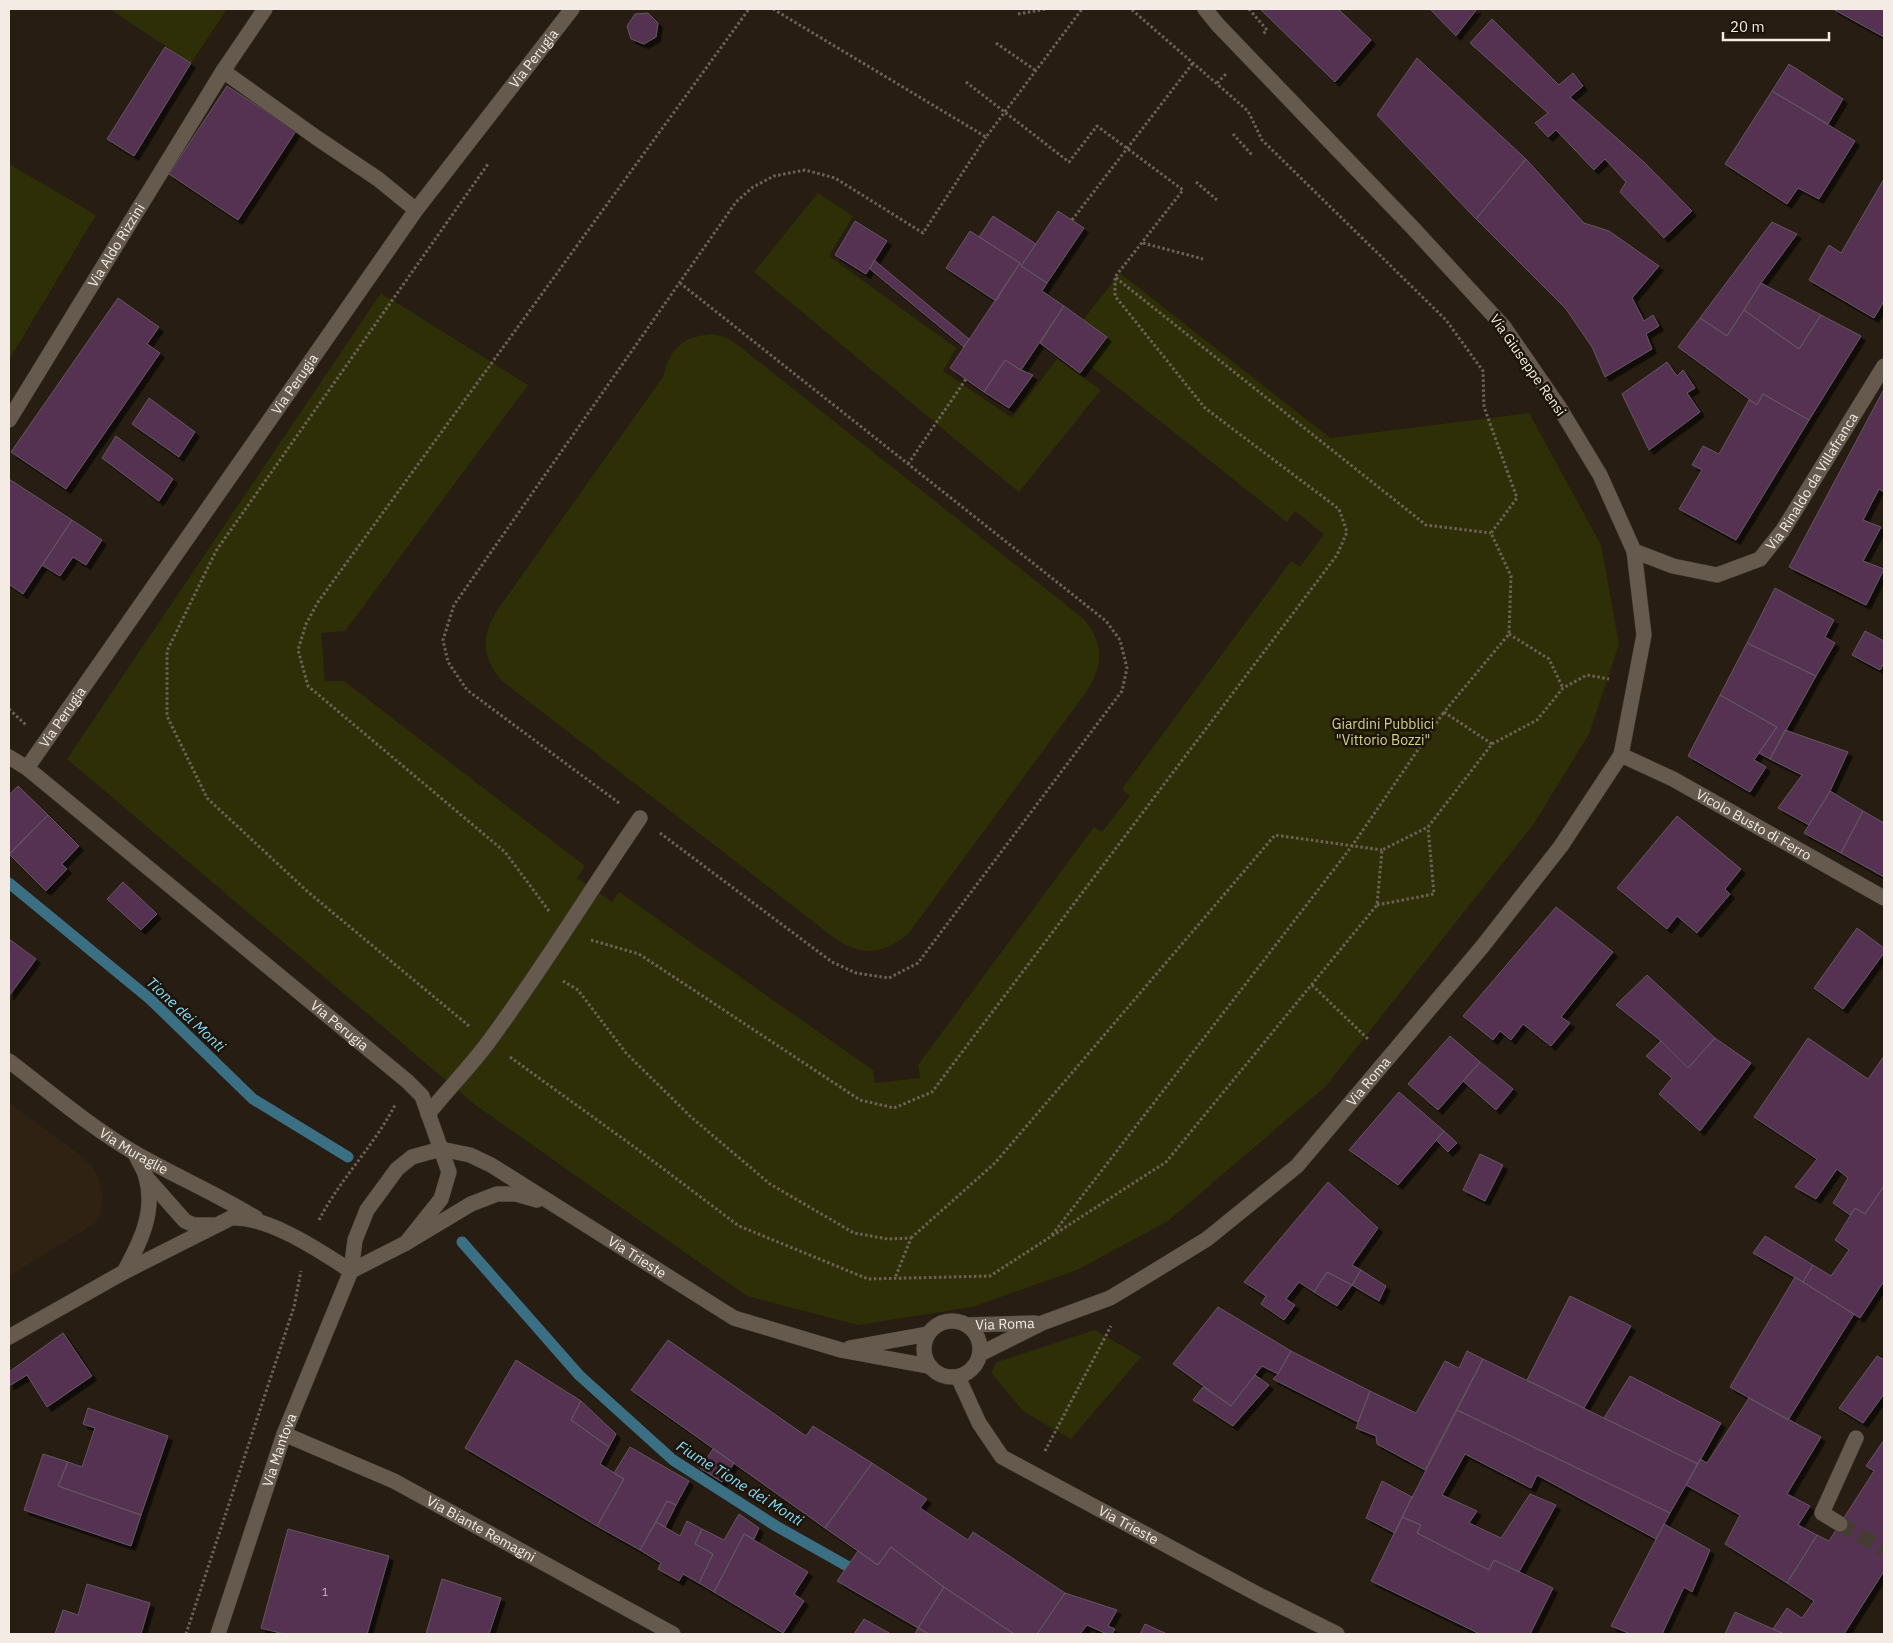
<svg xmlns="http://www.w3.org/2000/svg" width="1893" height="1643" viewBox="0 0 1893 1643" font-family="'IBM Plex Sans',sans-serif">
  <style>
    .built { fill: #302212 }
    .green { fill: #2e2f06 }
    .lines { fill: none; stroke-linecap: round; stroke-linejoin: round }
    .stream { stroke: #3a6f84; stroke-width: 11 }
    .building { fill: #543351; stroke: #635662; filter: url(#shadow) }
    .minor-tunnel { stroke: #463c32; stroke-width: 15; stroke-dasharray: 15 8; stroke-linecap: butt }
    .minor-casing { stroke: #423933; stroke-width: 16 }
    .path { stroke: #6c6259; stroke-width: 3; stroke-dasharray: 2.5 2.5; stroke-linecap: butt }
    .minor { stroke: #665a4e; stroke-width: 15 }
    .labels { text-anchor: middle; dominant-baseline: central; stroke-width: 5; stroke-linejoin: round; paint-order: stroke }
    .number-label { font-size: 11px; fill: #cbbdbf }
    .street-label { font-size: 14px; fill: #f3ebe4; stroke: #1d1409 }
    .park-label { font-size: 14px; fill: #ced389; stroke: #1d1409 }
    .water-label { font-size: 15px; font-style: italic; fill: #85dbfc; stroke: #1d1409 }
  </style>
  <defs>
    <filter id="shadow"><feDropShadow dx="4.5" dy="4.5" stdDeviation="0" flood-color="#0009"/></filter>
  </defs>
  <rect width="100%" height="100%" fill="#271d12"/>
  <path class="built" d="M 9,1103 L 76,1152 L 93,1167 L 100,1182 L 103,1194 L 101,1214 L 94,1224 L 9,1276 Z"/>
  <path class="green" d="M 110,9 L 227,9 L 191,63 Z
    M 9,164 L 96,215 L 9,360 Z
    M 818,193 L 853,216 L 829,256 L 956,348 L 943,371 L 1012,418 L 1057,359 L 1101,390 L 1019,492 L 754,272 Z
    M 1120,273 L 1330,438 L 1529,413 L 1601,545 L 1619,644 L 1589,734 L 1533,825 L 1326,1086 L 1168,1221 L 1077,1270 L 972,1307 L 858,1325 L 747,1296 L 474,1104 L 67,759 L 381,293 L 528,385 L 345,631 L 321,633 L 325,681 L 344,681 L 585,866 L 577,878 L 612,902 L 619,892 L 873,1070 L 875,1083 L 920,1078 L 918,1065 L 1094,827 L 1102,832 L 1130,796 L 1122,789 L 1291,561 L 1300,567 L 1324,534 L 1295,511 L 1287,522 L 1087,363 L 1106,337 L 1083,320 Z
    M 713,334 L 727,338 L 739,346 L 1084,619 C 1104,645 1104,663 1087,691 L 908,934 C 882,955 861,957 833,937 L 501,680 C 481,655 481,636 498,609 L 663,377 C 670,348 683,336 713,334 Z
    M 1095,1330 L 1141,1357 L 1071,1439 L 1023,1411 L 991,1373 L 997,1362 Z"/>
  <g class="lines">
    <path class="stream" d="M 9,883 L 150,999 L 253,1099 L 348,1157
      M 462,1242 L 579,1375 L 673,1460 L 776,1526 L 847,1566 L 861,1571"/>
  </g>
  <path class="building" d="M 1260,9 L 1338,9 L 1371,40 L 1335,82 Z
    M 1430,9 L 1477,9 L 1456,36 Z
    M 1833,9 L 1884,9 L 1884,37 Z
    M 648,13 L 658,23 L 656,37 L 644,44 L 631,39 L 627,26 L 635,14 Z
    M 1492,19 L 1559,85 L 1573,73 L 1583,86 L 1570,97 L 1645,163 L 1692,211 L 1664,238 L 1620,192 L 1626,182 L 1605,159 L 1594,170 L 1556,130 L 1548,137 L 1535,123 L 1548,113 L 1470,43 Z
    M 165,47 L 191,63 L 134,156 L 107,139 Z
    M 1417,58 L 1526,159 L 1476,219 L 1377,115 Z
    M 1789,64 L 1843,99 L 1828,124 L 1772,91 Z
    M 227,86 L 296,131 L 238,220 L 169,174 Z
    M 1772,91 L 1855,141 L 1819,199 L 1798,188 L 1787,204 L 1725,164 Z
    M 1526,159 L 1584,223 L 1609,231 L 1659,266 L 1632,298 L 1644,321 L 1653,315 L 1659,326 L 1646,334 L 1652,349 L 1605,377 L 1592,347 L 1566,309 L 1476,219 Z
    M 1884,179 L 1884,301 L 1874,318 L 1809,280 L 1829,245 L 1841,253 Z
    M 1058,211 L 1084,228 L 1047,283 L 1021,266 Z
    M 993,216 L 1036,244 L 1021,266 L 1047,283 L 1042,291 L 1064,306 L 1021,370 L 1005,360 L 984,392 L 950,368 L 1020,263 L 979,237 Z
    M 855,221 L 887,241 L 866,274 L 835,255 Z
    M 1772,222 L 1797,234 L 1761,283 L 1727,336 L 1700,318 Z
    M 970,231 L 1020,263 L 996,301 L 946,268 Z
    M 874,260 L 969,339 L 964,347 L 870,269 Z
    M 1761,283 L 1821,315 L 1799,349 L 1744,310 Z
    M 118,298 L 159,327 L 147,344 L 160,353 L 66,489 L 11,452 Z
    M 1064,306 L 1107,337 L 1080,373 L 1040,343 Z
    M 1744,310 L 1799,349 L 1821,315 L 1861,336 L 1809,420 L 1763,394 L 1757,405 L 1678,347 L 1700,318 L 1727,336 Z
    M 1005,360 L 1021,370 L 1033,375 L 1009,408 L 984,392 Z
    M 1667,362 L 1677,376 L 1683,370 L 1695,388 L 1687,393 L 1700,412 L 1649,450 L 1622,394 Z
    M 1884,389 L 1884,492 L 1879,489 L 1863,520 L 1881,527 L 1863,561 L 1884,569 L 1866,605 L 1789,567 Z
    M 1763,394 L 1809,420 L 1736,540 L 1679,509 L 1702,470 L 1692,465 L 1703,446 L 1719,454 L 1749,400 L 1757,405 Z
    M 149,398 L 195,432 L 179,457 L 132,424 Z
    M 116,436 L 173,479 L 159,501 L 102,458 Z
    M 9,479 L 72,520 L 23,594 L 9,584 Z
    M 72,520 L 102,540 L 86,565 L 73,557 L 60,576 L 42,565 Z
    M 1775,588 L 1834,620 L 1825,637 L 1835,643 L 1816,676 L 1747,643 Z
    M 1865,631 L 1884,641 L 1884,663 L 1880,670 L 1852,655 Z
    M 1747,643 L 1816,676 L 1770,759 L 1759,753 L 1777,727 L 1720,695 Z
    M 1720,695 L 1777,727 L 1754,760 L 1766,767 L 1750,792 L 1688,756 Z
    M 1785,730 L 1848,752 L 1830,791 L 1809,825 L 1778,808 L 1802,775 L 1770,759 Z
    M 18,786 L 48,815 L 9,855 L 9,795 Z
    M 1830,791 L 1863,811 L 1841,853 L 1804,833 Z
    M 1863,811 L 1884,823 L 1884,877 L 1841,853 Z
    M 48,815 L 79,846 L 62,864 L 67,869 L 46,891 L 9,854 Z
    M 1677,816 L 1741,869 L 1725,889 L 1730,894 L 1697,933 L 1677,916 L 1667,929 L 1617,888 Z
    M 123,882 L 157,914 L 141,930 L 107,899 Z
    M 1556,907 L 1613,952 L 1561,1017 L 1570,1023 L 1551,1046 L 1523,1024 L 1511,1040 L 1500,1031 L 1493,1040 L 1463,1016 Z
    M 1857,928 L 1884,948 L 1884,953 L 1843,1009 L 1814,988 Z
    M 9,939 L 36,959 L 9,996 Z
    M 1647,975 L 1715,1038 L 1688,1068 L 1661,1041 L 1616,1005 Z
    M 1450,1036 L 1480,1062 L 1438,1110 L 1408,1084 Z
    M 1715,1038 L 1751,1063 L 1700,1131 L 1659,1094 L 1672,1078 L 1646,1056 L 1661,1041 L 1688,1068 Z
    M 1808,1038 L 1868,1079 L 1884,1056 L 1884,1186 L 1865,1214 L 1855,1208 L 1850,1215 L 1833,1203 L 1848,1178 L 1837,1169 L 1816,1199 L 1795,1187 L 1817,1159 L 1754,1117 Z
    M 1480,1062 L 1513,1089 L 1496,1110 L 1463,1081 Z
    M 1399,1092 L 1444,1131 L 1398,1185 L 1349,1150 Z
    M 1444,1131 L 1457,1143 L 1448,1152 L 1436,1140 Z
    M 1480,1154 L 1503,1165 L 1485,1201 L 1463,1190 Z
    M 1328,1182 L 1378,1228 L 1352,1265 L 1361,1270 L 1352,1285 L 1327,1272 L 1314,1292 L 1299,1282 L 1286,1299 L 1295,1305 L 1284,1320 L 1261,1304 L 1266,1296 L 1244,1282 Z
    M 1884,1186 L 1884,1281 L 1860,1318 L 1803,1282 L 1813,1265 L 1831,1276 L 1849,1250 L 1835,1240 L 1855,1208 L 1865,1214 Z
    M 1765,1236 L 1813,1265 L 1803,1282 L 1753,1253 Z
    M 1361,1270 L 1386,1286 L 1379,1301 L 1352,1285 Z
    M 1327,1272 L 1352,1285 L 1337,1306 L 1314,1292 Z
    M 1795,1277 L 1854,1314 L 1788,1420 L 1730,1387 Z
    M 1570,1296 L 1631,1326 L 1584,1408 L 1527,1380 Z
    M 1218,1307 L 1291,1351 L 1278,1374 L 1262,1366 L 1231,1406 L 1173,1364 Z
    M 63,1333 L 92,1376 L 47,1407 L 27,1375 L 9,1386 L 9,1372 Z
    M 668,1340 L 806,1436 L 813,1426 L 872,1463 L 825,1528 L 631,1390 Z
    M 1291,1351 L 1370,1391 L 1358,1422 L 1273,1379 L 1278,1374 Z
    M 1467,1351 L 1483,1359 L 1425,1470 L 1377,1444 L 1376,1436 L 1356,1428 L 1370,1391 L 1416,1413 L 1445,1361 L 1459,1368 Z
    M 1877,1356 L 1884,1360 L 1884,1394 L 1863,1423 L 1839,1408 Z
    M 1483,1359 L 1698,1464 L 1670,1513 L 1457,1410 Z
    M 516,1360 L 581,1401 L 571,1420 L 609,1447 L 600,1464 L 624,1479 L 597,1526 L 465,1448 Z
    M 1255,1375 L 1269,1385 L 1233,1426 L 1193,1400 L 1203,1387 L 1231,1406 Z
    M 1630,1376 L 1721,1423 L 1698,1464 L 1604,1418 Z
    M 1749,1398 L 1821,1437 L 1787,1494 L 1810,1506 L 1798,1525 L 1817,1535 L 1787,1583 L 1725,1544 L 1740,1515 L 1686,1485 L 1700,1459 L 1707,1463 Z
    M 581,1401 L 616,1434 L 609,1447 L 571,1420 Z
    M 88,1408 L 168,1436 L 141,1515 L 58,1486 L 68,1462 L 82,1467 L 95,1428 L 83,1424 Z
    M 1457,1410 L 1670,1513 L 1656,1539 L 1537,1475 L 1531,1488 L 1465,1454 L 1442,1495 L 1477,1511 L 1469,1523 L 1501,1538 L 1530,1494 L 1556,1505 L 1519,1572 L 1494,1560 L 1489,1570 L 1417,1533 L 1421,1525 L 1402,1517 Z
    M 1884,1440 L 1884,1571 L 1844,1634 L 1784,1634 L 1773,1629 L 1787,1608 L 1802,1618 L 1814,1601 L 1787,1583 L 1817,1535 L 1829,1541 L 1874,1471 L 1866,1466 Z
    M 630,1447 L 689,1481 L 676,1505 L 667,1501 L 640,1550 L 597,1526 L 624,1479 L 614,1473 Z
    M 713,1449 L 734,1463 L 722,1482 L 700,1468 Z
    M 43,1454 L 68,1462 L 58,1486 L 141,1515 L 131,1546 L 24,1510 Z
    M 872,1463 L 927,1499 L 920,1508 L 968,1540 L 973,1532 L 1065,1593 L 1037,1634 L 1014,1634 L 938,1583 L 891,1547 L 878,1565 L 825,1528 Z
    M 1382,1481 L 1412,1497 L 1395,1533 L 1366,1518 Z
    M 667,1501 L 676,1505 L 665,1527 L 656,1522 Z
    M 739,1514 L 759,1528 L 754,1539 L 744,1534 L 714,1592 L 699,1583 L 713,1554 L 695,1544 L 702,1529 L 724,1540 Z
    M 1402,1517 L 1421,1525 L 1417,1533 L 1489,1570 L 1494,1560 L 1553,1588 L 1530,1634 L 1480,1634 L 1371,1581 Z
    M 687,1521 L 702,1529 L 695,1544 L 713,1554 L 699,1583 L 683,1574 L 679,1581 L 658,1569 L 661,1563 L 640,1550 L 656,1522 L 680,1536 Z
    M 1664,1524 L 1710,1550 L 1692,1592 L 1684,1587 L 1662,1634 L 1631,1634 L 1611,1626 Z
    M 288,1529 L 389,1556 L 367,1634 L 284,1634 L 261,1628 Z
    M 744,1534 L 808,1572 L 794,1594 L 804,1601 L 783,1633 L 714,1592 Z
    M 891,1547 L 944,1587 L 918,1628 L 837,1581 L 858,1551 L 878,1565 Z
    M 442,1579 L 501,1598 L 489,1634 L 426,1634 Z
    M 87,1584 L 150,1603 L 141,1634 L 55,1634 L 63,1610 L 78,1615 Z
    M 944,1587 L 1014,1634 L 929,1634 L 918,1628 Z
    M 1065,1593 L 1117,1610 L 1108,1626 L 1115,1629 L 1112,1634 L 1107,1634 L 1087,1625 L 1080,1634 L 1037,1634 Z
    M 1735,1612 L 1773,1629 L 1784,1634 L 1725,1634 Z
    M 864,1619 L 891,1634 L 854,1634 Z
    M 1145,1624 L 1167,1634 L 1140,1634 Z
    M 918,1628 L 929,1634 L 915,1634 Z"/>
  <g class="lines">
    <path class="minor-tunnel" d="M 1840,1524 L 1884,1549"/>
    <defs>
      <g id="minor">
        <path d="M 223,71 L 317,138 L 378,179 L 416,210"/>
        <path id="s1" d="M 9,420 L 223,71 L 265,9"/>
        <path id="s2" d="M 1634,551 L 1673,566 L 1717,575 L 1760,559 L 1783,530 L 1884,366"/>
        <path id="s3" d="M 1621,755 L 1673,779 L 1884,898"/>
        <path id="s4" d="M 9,757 L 27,768 L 407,1081 L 422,1096 L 449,1172 L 441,1199 L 406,1243"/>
        <path id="s5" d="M 27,768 L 416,210 L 572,9"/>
        <path id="s6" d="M 9,1061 C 50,1092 90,1127 135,1153 C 175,1176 217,1194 256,1218"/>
        <path d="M 428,1114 C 448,1089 471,1066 490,1040 C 543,968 589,892 640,818"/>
        <path d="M 146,1177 L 185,1221 L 194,1225 L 214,1225"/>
        <path d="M 351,1271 L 406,1243 L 471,1204 L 497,1194 L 516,1194 L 537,1200"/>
        <path d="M 124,1272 C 140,1243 156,1212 146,1177 C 144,1169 138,1161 135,1153"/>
        <circle cx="952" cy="1349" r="28"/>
        <path id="s7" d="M 967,1325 L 1035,1323"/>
        <path d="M 9,1337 L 124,1272 L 231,1218 C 269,1216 320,1251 351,1271"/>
        <path d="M 850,1348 L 928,1334"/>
        <path id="s8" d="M 980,1354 L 1042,1323 L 1110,1298 L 1135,1283 L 1207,1239 L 1297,1166 L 1482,947 L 1561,846 L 1621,755 L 1644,635 L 1634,551 L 1600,475 L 1559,407 L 1504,327 L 1412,227 L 1218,25 L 1205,9"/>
        <path id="s9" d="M 958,1377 L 979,1423 L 1002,1457 L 1261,1596 L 1337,1634"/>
        <path id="s10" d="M 284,1434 L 394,1481 L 673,1634"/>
        <path d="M 1840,1524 L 1822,1513 L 1856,1438"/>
        <path id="s11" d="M 218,1634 L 284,1434 L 351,1271 L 355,1240 L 367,1210 L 397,1169 L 412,1157 L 441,1149 L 470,1155 L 491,1165 L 734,1318 L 841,1350 L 928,1366"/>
      </g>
    </defs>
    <use href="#minor" class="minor-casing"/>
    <path class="path" d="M 773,9 L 986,137 L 1082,9
      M 1249,9 L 1267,30 L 1262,35
      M 1018,14 L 1046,9
      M 996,43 L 1035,70
      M 966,82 L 1069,162 L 1097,126 L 1183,190 L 1115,277 L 1426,525 L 1491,533
      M 1217,83 L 1227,73
      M 1233,134 L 1252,155
      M 1196,182 L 1217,200
      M 1072,220 L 1193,63
      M 1143,243 L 1203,259
      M 908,464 L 966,379
      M 1509,634 L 1549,659 L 1563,688
      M 9,709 L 26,725
      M 1492,744 L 1537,720 L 1563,688 L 1587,675 L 1609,679
      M 619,803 L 467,690 L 448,662 L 443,640 L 454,605 L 736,202 L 753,187 L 774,176 L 805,170 L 835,178 L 923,233 L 986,137
      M 660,833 L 832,962 L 856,973 L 889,978 L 918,963 L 1122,691 L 1127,668 L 1120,640 L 1106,621 L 680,283
      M 1377,905 L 1434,894 L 1428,827
      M 549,911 L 505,852 L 308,686 L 298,650 L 306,624 L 318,602 L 749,9
      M 591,940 L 639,954 L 860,1100 L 894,1108 L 932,1092 L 1337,555 L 1347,532 L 1339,509 L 1205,408 L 1115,296 L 1115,277
      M 563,981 L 578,990 L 626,1053 L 691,1117 L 770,1184 L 854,1233 L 888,1239 L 911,1238 L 895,1278
      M 1312,985 L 1369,1040
      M 469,1026 L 308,892 L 207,798 L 167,716 L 167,651 L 216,551 L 488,164
      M 510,1057 L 633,1146 L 739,1226 L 868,1279 L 990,1276 L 1166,1162 L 1377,905 L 1382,850 L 1428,827 L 1492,744 L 1444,712 L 1509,634 L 1511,576 L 1491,533 L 1517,498 L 1484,407 L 1483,371 L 1446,320 L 1262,140 L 1248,111 L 1131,9
      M 319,1220 C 340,1179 374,1146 395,1105
      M 1052,1235 L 1352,846 L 1444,712
      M 911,1238 L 995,1163 L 1275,835 L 1382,850
      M 1045,1451 L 1111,1326
      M 186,1634 L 294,1307 L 301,1271"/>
    <use href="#minor" class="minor"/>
  </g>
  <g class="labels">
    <g class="number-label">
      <text x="325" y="1592">1</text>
    </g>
    <g class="street-label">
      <text stroke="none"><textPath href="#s5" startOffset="872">Via Perugia</textPath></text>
      <text stroke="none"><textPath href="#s1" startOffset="205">Via Aldo Rizzini</textPath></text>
      <text transform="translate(1528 365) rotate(55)">Via Giuseppe Rensi</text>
      <text stroke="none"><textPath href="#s5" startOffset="468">Via Perugia</textPath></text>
      <text stroke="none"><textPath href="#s2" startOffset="226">Via Rinaldo da Villafranca</textPath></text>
      <text stroke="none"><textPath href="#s5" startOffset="62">Via Perugia</textPath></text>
      <text stroke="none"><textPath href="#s3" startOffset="150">Vicolo Busto di Ferro</textPath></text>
      <text stroke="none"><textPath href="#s4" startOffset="426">Via Perugia</textPath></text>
      <text stroke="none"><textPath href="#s8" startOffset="482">Via Roma</textPath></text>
      <text stroke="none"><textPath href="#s6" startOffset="154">Via Muraglie</textPath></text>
      <text stroke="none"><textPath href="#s11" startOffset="776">Via Trieste</textPath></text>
      <text stroke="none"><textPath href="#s7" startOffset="38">Via Roma</textPath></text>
      <text stroke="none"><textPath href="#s11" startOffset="194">Via Mantova</textPath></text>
      <text stroke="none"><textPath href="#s9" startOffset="235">Via Trieste</textPath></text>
      <text stroke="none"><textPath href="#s10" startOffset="219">Via Biante Remagni</textPath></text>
    </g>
    <g class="park-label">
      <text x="1383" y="724">Giardini Pubblici<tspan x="1383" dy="16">"Vittorio Bozzi"</tspan></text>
    </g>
    <g class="water-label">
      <text transform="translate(186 1014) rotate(43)">Tione dei Monti</text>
      <text transform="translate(740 1483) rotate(32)">Fiume Tione dei Monti</text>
    </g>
  </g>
  <rect width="1893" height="1643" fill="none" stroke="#f3ebe4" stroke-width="20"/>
  <path d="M1723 32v8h106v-8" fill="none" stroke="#f3ebe4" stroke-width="2.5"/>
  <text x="1730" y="32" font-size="15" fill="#f3ebe4" stroke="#1d1409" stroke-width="4" paint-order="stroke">20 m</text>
</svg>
